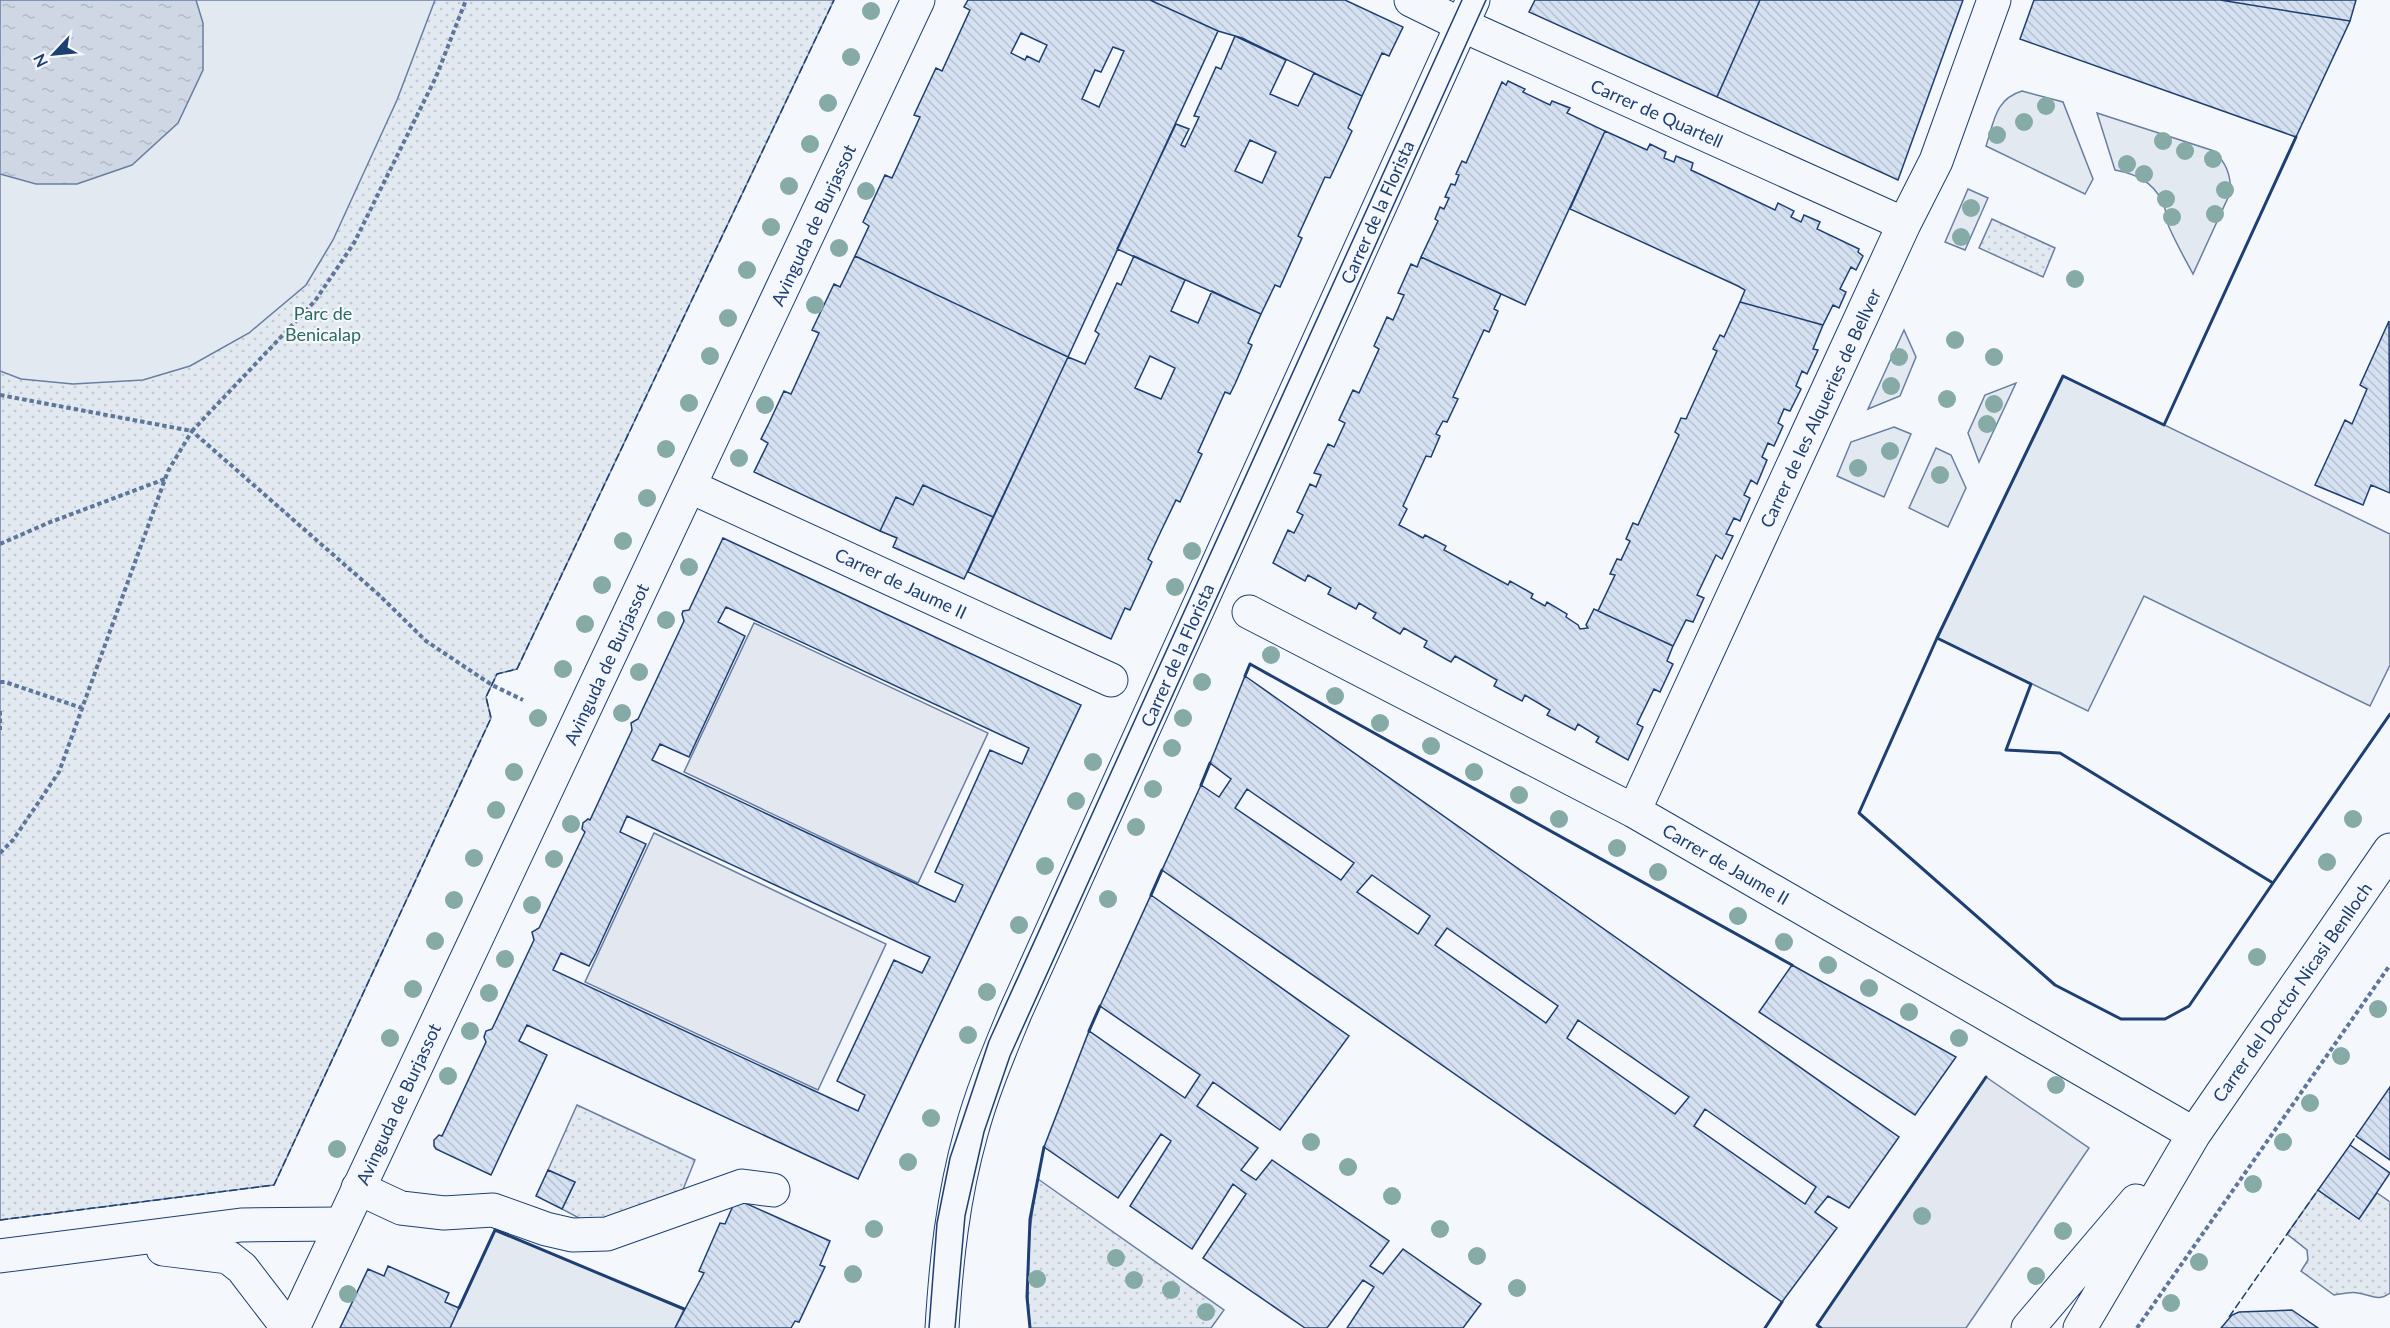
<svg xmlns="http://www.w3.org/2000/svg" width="2390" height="1328" viewBox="0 0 2390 1328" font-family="Lato,sans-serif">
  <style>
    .grass { fill: url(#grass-dots); stroke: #687fa3; stroke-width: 1.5 }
    .garden { fill: #e3e9f0; stroke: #687fa3; stroke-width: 1.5 }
    .parking { fill: #e3e8f0; stroke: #687fa3; stroke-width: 1.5 }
    .water { fill: url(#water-ripples); stroke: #687fa3; stroke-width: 1.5 }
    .building { fill: url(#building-back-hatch); stroke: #1d3f73; stroke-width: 1.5; fill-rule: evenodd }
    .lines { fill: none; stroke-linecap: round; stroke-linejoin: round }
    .minor-casing { stroke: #1d3f73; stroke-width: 35 }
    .major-casing { stroke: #1d3f73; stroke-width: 35 }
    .path { stroke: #5e769c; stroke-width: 4; stroke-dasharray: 4.5 3; stroke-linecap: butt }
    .minor { stroke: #f4f7fb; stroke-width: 33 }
    .major { stroke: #f4f7fb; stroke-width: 33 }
    .tram { stroke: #1d3f73; stroke-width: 1.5 }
    .fence { stroke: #1d3f73; stroke-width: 1.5; stroke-dasharray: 8 3; stroke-linecap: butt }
    .wall { stroke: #1d3f73; stroke-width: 3 }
    .tree { fill: #86aba6 }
    .labels { text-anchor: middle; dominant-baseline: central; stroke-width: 4.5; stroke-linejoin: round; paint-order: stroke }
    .street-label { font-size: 18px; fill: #1d3f73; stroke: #f4f7fb }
    .park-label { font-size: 18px; fill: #2c6c60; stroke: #f4f7fb }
  </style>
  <defs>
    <pattern id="grass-dots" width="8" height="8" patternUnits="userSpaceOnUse" patternTransform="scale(1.5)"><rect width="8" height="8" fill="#e3e9f0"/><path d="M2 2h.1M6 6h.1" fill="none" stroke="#c2c9d1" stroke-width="1.8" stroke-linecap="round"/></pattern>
    <pattern id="water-ripples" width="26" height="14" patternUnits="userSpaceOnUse" patternTransform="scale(1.5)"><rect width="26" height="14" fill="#cfd7e4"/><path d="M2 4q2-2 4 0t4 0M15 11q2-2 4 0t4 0" fill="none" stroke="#b1bac7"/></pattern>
    <pattern id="building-back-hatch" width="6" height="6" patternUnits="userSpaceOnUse" patternTransform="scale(1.5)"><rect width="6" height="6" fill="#d5e0f0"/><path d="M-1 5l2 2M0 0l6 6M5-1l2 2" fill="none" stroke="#b6c1d1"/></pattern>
  </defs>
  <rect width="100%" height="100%" fill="#f4f7fb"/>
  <path class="grass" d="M 0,0 L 834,0 L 517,669 L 497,674 L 486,697 L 491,718 L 274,1185 L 0,1220 Z
    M 1992,219 L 2055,248 L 2043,277 L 1979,248 Z
    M 577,1105 L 695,1160 L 682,1192 L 592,1225 L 562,1209 L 575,1182 L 548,1170 Z
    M 1038,1179 L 1224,1310 L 1211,1328 L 1030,1328 C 1025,1278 1028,1228 1038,1179 Z
    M 2318,1190 L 2359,1219 L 2377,1193 L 2390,1202 L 2390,1293 C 2377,1302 2372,1295 2358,1293 C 2351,1291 2341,1294 2334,1295 L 2301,1271 L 2308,1260 L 2307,1250 L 2287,1234 Z"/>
  <path class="garden" d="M 0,0 L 435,0 L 397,100 L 333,240 L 306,285 L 249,333 L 190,366 L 143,380 L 73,384 L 21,379 L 0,371 Z
    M 2022,91 L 2063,102 L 2093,179 L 2085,194 L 1986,146 C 1994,122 1995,99 2022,91 Z
    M 2097,113 L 2214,151 C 2226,163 2230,173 2231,191 L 2193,274 C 2185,259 2176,243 2169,227 C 2166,221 2167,215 2165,209 C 2158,185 2138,174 2115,170 Z
    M 1968,189 L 1988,198 L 1965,250 L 1945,242 Z
    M 1904,330 L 1916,357 L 1900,396 L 1868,409 Z
    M 2063,376 L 2390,534 L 2390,665 L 2370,706 L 2144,596 L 2088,711 L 1937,638 Z
    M 2016,383 L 1979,462 L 1968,433 L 1985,395 Z
    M 1894,427 L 1911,434 L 1884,497 L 1837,476 L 1851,442 Z
    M 1936,448 L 1951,455 L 1966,488 L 1948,527 L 1909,508 Z
    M 495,1230 L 684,1309 L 675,1328 L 450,1328 Z"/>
  <path class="parking" d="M 754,623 L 988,733 L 918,883 L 684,772 Z
    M 654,833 L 886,944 L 818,1090 L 585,982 Z
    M 1986,1077 L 2089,1148 L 1966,1328 L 1821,1328 L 1817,1325 Z"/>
  <path class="water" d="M 0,0 L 196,0 L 203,23 L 203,70 L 178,123 L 132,165 L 77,184 L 36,184 L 0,174 Z"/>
  <path class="building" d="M 968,0 L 1150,0 L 1218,31 L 1068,357 L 855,256 L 869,226 L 863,222 L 885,175 L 892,178 L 920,117 L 914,115 L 936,68 L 942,71 L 970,10 L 964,7 ZM 1021,33 L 1047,45 L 1039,62 L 1027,56 L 1025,60 L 1011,53 ZM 1113,47 L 1124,51 L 1099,107 L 1082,99 L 1095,70 L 1101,72 Z
    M 1150,0 L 1345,0 L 1403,27 L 1389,56 L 1382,53 L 1362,96 L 1242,38 L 1218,31 Z
    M 1535,0 L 1760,0 L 1717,97 L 1529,12 Z
    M 1760,0 L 1963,0 L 1898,180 L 1717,97 Z
    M 2034,0 L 2220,0 L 2350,21 L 2296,137 L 2020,39 Z
    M 2220,0 L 2356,0 L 2350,21 Z
    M 1235,36 L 1286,60 L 1270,94 L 1298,106 L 1314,73 L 1362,96 L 1348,128 L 1352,131 L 1330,178 L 1325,177 L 1298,236 L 1302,238 L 1280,287 L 1275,285 L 1261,314 L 1117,249 L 1176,124 L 1189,129 L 1181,145 L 1185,147 L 1199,117 L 1194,116 L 1216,67 L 1221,69 ZM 1250,140 L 1276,152 L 1262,183 L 1235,171 Z
    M 1508,81 L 1525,89 L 1523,92 L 1550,105 L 1552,101 L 1570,108 L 1567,113 L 1605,131 L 1525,305 L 1421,257 L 1438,221 L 1435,219 L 1440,207 L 1444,209 L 1449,198 L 1445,197 L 1451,184 L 1455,185 L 1459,175 L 1456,174 L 1462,161 L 1466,163 L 1502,82 L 1506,85 Z
    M 1605,131 L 1647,150 L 1650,144 L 1666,152 L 1664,158 L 1674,162 L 1676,156 L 1693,163 L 1691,170 L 1775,210 L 1778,203 L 1794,211 L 1791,217 L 1801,222 L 1804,215 L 1820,222 L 1817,229 L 1859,249 L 1858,252 L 1863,256 L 1856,270 L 1851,267 L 1840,289 L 1846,292 L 1839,308 L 1833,305 L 1823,325 L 1740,302 L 1745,290 L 1738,286 L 1570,209 Z
    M 855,256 L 1068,357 L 993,517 L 923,485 L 913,505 L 896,497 L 880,531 L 754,472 L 768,443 L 761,439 L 769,423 L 784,391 L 791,394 L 819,333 L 812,330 L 834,284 L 840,287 Z
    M 1134,256 L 1185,280 L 1171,311 L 1198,323 L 1212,291 L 1261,314 L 1248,343 L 1252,345 L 1235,384 L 1230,394 L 1225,392 L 1198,452 L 1202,454 L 1180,502 L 1176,500 L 1162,529 L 1148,559 L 1152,562 L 1130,610 L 1125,608 L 1111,639 L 968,572 L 1068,357 L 1085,364 L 1099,334 L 1095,331 L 1117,283 L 1121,285 ZM 1150,356 L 1175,368 L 1161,399 L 1135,388 Z
    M 1421,257 L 1501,294 L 1494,309 L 1498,311 L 1489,332 L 1484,330 L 1453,397 L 1458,399 L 1447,422 L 1443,421 L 1436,434 L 1440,436 L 1431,457 L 1426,456 L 1403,506 L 1407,509 L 1399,525 L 1423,538 L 1425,535 L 1446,546 L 1444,550 L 1508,585 L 1510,581 L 1533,594 L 1531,598 L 1545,606 L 1547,602 L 1567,614 L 1566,617 L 1578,625 L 1580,629 L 1588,628 L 1586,625 L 1594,609 L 1673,646 L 1667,661 L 1673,664 L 1660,692 L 1654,689 L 1637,724 L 1643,727 L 1628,760 L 1596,742 L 1599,737 L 1578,724 L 1575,730 L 1547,715 L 1550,710 L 1525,695 L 1522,701 L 1494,686 L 1497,680 L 1464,661 L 1455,656 L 1451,662 L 1424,647 L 1427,641 L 1404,628 L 1400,634 L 1373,618 L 1376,613 L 1359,603 L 1356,609 L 1328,594 L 1331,588 L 1308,575 L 1305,581 L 1273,563 L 1288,530 L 1294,533 L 1303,515 L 1297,512 L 1310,484 L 1316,487 L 1321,475 L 1314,473 L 1328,444 L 1334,447 L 1345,423 L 1339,420 L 1353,390 L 1359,393 L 1379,349 L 1374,346 L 1387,317 L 1393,320 L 1404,295 L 1398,293 L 1411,264 L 1417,267 Z
    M 1740,302 L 1823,325 L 1813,349 L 1818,350 L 1807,374 L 1802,371 L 1796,386 L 1801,389 L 1790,411 L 1784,409 L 1778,423 L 1783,426 L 1774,446 L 1768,443 L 1762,457 L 1767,460 L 1757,484 L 1751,480 L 1744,495 L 1750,498 L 1740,521 L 1734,518 L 1726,534 L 1733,536 L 1722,559 L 1716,555 L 1697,595 L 1704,598 L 1693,622 L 1686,620 L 1673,646 L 1598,611 L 1615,575 L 1610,574 L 1617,559 L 1621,560 L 1630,541 L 1626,539 L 1633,523 L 1638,525 L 1679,435 L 1675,432 L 1681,418 L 1686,419 L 1717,351 L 1713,349 L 1720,335 L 1724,337 Z
    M 2389,321 L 2390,493 L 2371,485 L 2363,505 L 2315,485 L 2345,420 L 2352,424 L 2367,389 L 2360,385 Z
    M 923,485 L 993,517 L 964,579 L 893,547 L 897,538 L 880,531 L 896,497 L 913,505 Z
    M 723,538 L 1081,705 L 858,1179 L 527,1025 L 519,1041 L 547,1055 L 491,1175 L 436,1149 L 434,1146 L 434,1140 L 439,1135 L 442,1136 L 486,1042 L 484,1037 L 486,1031 L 492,1029 L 534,940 L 532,932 L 539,928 L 585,832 L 582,829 L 583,823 L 588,819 L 590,820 L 632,730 L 631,723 L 638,719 L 684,621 L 682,614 L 683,611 L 689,610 ZM 726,607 L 1029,748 L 1022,764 L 990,750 L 935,872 L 963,885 L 955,902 L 652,760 L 660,744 L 689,757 L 745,636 L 718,622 ZM 627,816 L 930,957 L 922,973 L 894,960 L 837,1081 L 865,1095 L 858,1111 L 553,970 L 561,953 L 589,966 L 596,953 L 646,844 L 620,832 Z
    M 1245,676 L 1899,1137 L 1849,1208 L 1828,1196 L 1815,1212 L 1837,1228 L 1782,1302 L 1162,870 L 1201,785 L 1219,797 L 1231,779 L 1210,763 ZM 1247,789 L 1354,863 L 1341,880 L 1235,808 ZM 1372,875 L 1430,916 L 1418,934 L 1357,892 ZM 1447,928 L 1558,1006 L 1546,1023 L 1435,945 ZM 1578,1020 L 1689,1097 L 1675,1114 L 1567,1038 ZM 1705,1109 L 1816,1187 L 1805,1204 L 1694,1126 Z
    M 1151,895 L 1349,1036 L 1280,1130 L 1213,1082 L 1197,1106 L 1258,1148 L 1241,1170 L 1256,1180 L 1272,1160 L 1389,1241 L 1370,1266 L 1383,1274 L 1403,1249 L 1481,1304 L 1463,1328 L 1347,1328 L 1374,1287 L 1363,1280 L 1327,1328 L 1305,1328 L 1203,1258 L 1246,1194 L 1233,1184 L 1192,1249 L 1130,1206 L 1171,1141 L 1161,1134 L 1118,1198 L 1044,1147 L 1089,1031 L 1185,1098 L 1200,1075 L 1100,1006 Z
    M 1792,965 L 1956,1057 L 1915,1115 L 1759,1012 Z
    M 2390,1087 L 2390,1160 L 2356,1136 Z
    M 2350,1145 L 2390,1173 L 2359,1219 L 2318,1190 Z
    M 548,1170 L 575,1182 L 562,1209 L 536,1196 Z
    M 736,1199 L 830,1241 L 820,1265 L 825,1267 L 799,1322 L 795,1321 L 791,1328 L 675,1328 L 704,1273 L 699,1271 L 720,1223 L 725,1224 Z
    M 388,1266 L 449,1293 L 445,1302 L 459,1308 L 450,1328 L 340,1328 L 368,1269 L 384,1276 Z
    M 2292,1310 L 2318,1328 L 2221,1328 L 2232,1315 L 2239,1312 Z"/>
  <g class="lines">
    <defs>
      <path id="minor" d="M 1411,0 L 1462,25 L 1904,224
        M 691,487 L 1111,680
        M 1249,612 L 1634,811 L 2194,1134
        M 1634,811 L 1904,224 L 1936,161 L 1994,0
        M 358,1188 L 401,1208 L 444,1213 L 493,1210 L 546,1229 L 572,1235 L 607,1234 L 742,1186 L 773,1190
        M 163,1249 L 228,1257 L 242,1268 L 288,1328
        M 0,1256 L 241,1225 L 341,1224
        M 942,1328 C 946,1262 953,1197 971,1133 C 982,1092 999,1052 1015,1013 L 1473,0
        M 2028,1328 L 2136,1201
        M 2080,1328 L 2194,1134 L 2390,850"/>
      <path id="major" d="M 293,1328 L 918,0"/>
    </defs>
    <use href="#minor" class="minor-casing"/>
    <use href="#major" class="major-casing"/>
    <path class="path" d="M 0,395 L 192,431 L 315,301 L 354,243 L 436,77 L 466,0
      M 0,544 L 48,523 L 165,479
      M 0,682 L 5,682 L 82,708
      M 0,711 L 0,730
      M 0,853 L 13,840 L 59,772 L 168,471 L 192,431 L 378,594 L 426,641 L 492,685 L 523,700
      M 2137,1328 L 2390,965"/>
    <use href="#minor" class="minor"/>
    <use href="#major" class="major"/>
    <path class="tram" d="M 929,1328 L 937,1223 L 950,1158 L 989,1041 L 1462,0
      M 955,1328 L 965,1216 L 984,1132 L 1010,1056 L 1486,0"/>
    <path class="fence" d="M 2350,1145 L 2356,1136
      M 0,1220 L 274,1185 L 491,718 L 486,697 L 497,674 L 517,669 L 834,0
      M 2229,1317 L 2318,1190"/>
    <path class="wall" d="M 2296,137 L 2164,425 L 2063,376 L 1937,638 L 2031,684 L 2006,750 L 2060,753 L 2273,883 L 2390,714
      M 1937,638 L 1859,813 L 2055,985 L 2121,1019 L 2165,1019 L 2189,1006 L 2273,883
      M 1245,676 L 1250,664 L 1792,965
      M 1201,785 L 1210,763
      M 1151,895 L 1162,870
      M 1089,1031 L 1100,1006
      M 459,1308 L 495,1230 L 684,1309
      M 1030,1328 L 1027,1297 L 1030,1219 L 1044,1147
      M 1765,1328 L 1782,1302
      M 1821,1328 L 1817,1325 L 1986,1077"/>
  </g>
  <g class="tree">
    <circle cx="871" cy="11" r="9"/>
    <circle cx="851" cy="57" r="9"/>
    <circle cx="828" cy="103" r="9"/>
    <circle cx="2046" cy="106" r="9"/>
    <circle cx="2024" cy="122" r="9"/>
    <circle cx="1997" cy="135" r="9"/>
    <circle cx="2163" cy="141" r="9"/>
    <circle cx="810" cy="144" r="9"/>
    <circle cx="2185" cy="151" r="9"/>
    <circle cx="2213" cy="159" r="9"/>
    <circle cx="2127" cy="164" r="9"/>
    <circle cx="2144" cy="174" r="9"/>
    <circle cx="789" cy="186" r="9"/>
    <circle cx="2225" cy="190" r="9"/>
    <circle cx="866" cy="191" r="9"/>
    <circle cx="2166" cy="199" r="9"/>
    <circle cx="1971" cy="208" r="9"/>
    <circle cx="2215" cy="214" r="9"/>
    <circle cx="2172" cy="217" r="9"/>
    <circle cx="771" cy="227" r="9"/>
    <circle cx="1961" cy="237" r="9"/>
    <circle cx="839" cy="248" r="9"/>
    <circle cx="747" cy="270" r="9"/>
    <circle cx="2075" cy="279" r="9"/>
    <circle cx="815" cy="305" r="9"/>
    <circle cx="728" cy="318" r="9"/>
    <circle cx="1955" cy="340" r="9"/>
    <circle cx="710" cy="356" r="9"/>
    <circle cx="1899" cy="357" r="9"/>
    <circle cx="1994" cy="357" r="9"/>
    <circle cx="1891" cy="386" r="9"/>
    <circle cx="1947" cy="399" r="9"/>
    <circle cx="689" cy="403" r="9"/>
    <circle cx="1994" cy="404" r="9"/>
    <circle cx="765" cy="405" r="9"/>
    <circle cx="1987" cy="424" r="9"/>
    <circle cx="666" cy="449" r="9"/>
    <circle cx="1890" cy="451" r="9"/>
    <circle cx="739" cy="458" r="9"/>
    <circle cx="1858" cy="468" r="9"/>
    <circle cx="1940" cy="475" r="9"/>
    <circle cx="647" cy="498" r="9"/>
    <circle cx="623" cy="541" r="9"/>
    <circle cx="1192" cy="551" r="9"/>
    <circle cx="689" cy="567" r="9"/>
    <circle cx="602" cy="585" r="9"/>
    <circle cx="1175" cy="587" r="9"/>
    <circle cx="666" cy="620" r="9"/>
    <circle cx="585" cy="624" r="9"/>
    <circle cx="1271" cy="655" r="9"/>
    <circle cx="563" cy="669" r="9"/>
    <circle cx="639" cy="672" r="9"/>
    <circle cx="1202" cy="682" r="9"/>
    <circle cx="1335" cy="696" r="9"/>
    <circle cx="622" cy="713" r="9"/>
    <circle cx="538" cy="718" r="9"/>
    <circle cx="1183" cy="718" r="9"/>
    <circle cx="1380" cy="723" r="9"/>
    <circle cx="1431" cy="746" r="9"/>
    <circle cx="1172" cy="748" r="9"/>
    <circle cx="1093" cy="762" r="9"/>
    <circle cx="514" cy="772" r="9"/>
    <circle cx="1474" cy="772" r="9"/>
    <circle cx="1153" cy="789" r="9"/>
    <circle cx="1519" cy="795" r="9"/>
    <circle cx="1076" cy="801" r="9"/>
    <circle cx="496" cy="810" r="9"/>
    <circle cx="1559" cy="819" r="9"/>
    <circle cx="2353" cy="819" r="9"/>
    <circle cx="571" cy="824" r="9"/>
    <circle cx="1136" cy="827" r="9"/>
    <circle cx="1617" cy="848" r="9"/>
    <circle cx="474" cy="858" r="9"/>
    <circle cx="554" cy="859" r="9"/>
    <circle cx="2327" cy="862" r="9"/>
    <circle cx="1045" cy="866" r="9"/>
    <circle cx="1658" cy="872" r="9"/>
    <circle cx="1108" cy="899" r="9"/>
    <circle cx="454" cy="900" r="9"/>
    <circle cx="532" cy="905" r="9"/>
    <circle cx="1738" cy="916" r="9"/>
    <circle cx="1019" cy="925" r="9"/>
    <circle cx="435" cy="941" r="9"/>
    <circle cx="1784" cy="942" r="9"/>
    <circle cx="2257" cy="957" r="9"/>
    <circle cx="505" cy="959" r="9"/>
    <circle cx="1828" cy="965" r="9"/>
    <circle cx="1869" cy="988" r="9"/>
    <circle cx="413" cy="989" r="9"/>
    <circle cx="987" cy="992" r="9"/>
    <circle cx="489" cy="993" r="9"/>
    <circle cx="2378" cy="1009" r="9"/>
    <circle cx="1909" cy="1012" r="9"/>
    <circle cx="470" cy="1031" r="9"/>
    <circle cx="968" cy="1035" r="9"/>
    <circle cx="390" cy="1038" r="9"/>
    <circle cx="1959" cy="1038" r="9"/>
    <circle cx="2341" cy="1056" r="9"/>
    <circle cx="448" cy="1076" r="9"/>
    <circle cx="2056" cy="1085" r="9"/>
    <circle cx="2310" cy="1103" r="9"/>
    <circle cx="931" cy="1118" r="9"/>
    <circle cx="1311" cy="1142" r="9"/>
    <circle cx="2283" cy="1142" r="9"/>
    <circle cx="337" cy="1149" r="9"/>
    <circle cx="908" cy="1162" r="9"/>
    <circle cx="1348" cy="1167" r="9"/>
    <circle cx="2253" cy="1184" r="9"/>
    <circle cx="1392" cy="1196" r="9"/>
    <circle cx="1922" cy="1216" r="9"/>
    <circle cx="874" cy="1229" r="9"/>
    <circle cx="1440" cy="1229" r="9"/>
    <circle cx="2063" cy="1231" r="9"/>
    <circle cx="1477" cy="1256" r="9"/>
    <circle cx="1116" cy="1258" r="9"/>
    <circle cx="2199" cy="1262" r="9"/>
    <circle cx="853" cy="1274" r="9"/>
    <circle cx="2036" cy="1276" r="9"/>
    <circle cx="1037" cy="1279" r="9"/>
    <circle cx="1134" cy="1280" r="9"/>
    <circle cx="1517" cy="1288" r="9"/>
    <circle cx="1171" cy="1290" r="9"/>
    <circle cx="348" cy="1294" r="9"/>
    <circle cx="2171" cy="1303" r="9"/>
    <circle cx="1206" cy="1312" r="9"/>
  </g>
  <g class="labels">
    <g class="street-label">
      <text transform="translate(1657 113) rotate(24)">Carrer de Quartell</text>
      <text transform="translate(1377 212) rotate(-66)">Carrer de la Florista</text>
      <text transform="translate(813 225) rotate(-65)">Avinguda de Burjassot</text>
      <text transform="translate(1820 408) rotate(-65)">Carrer de les Alqueries de Bellver</text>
      <text transform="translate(901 583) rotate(25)">Carrer de Jaume II</text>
      <text transform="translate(1177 655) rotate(-66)">Carrer de la Florista</text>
      <text transform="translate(606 664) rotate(-65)">Avinguda de Burjassot</text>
      <text transform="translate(1726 864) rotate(30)">Carrer de Jaume II</text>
      <text transform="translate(2292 992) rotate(-55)">Carrer del Doctor Nicasi Benlloch</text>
      <text transform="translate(398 1104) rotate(-65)">Avinguda de Burjassot</text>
    </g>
    <g class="park-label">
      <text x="323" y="313">Parc de<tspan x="323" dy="21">Benicalap</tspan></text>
    </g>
  </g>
  <g transform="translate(54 54) rotate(244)" stroke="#f4f7fb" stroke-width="4.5" paint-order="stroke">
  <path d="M0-4.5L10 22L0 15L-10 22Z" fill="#1d3f73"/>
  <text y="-9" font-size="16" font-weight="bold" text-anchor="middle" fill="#1d3f73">N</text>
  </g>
</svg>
